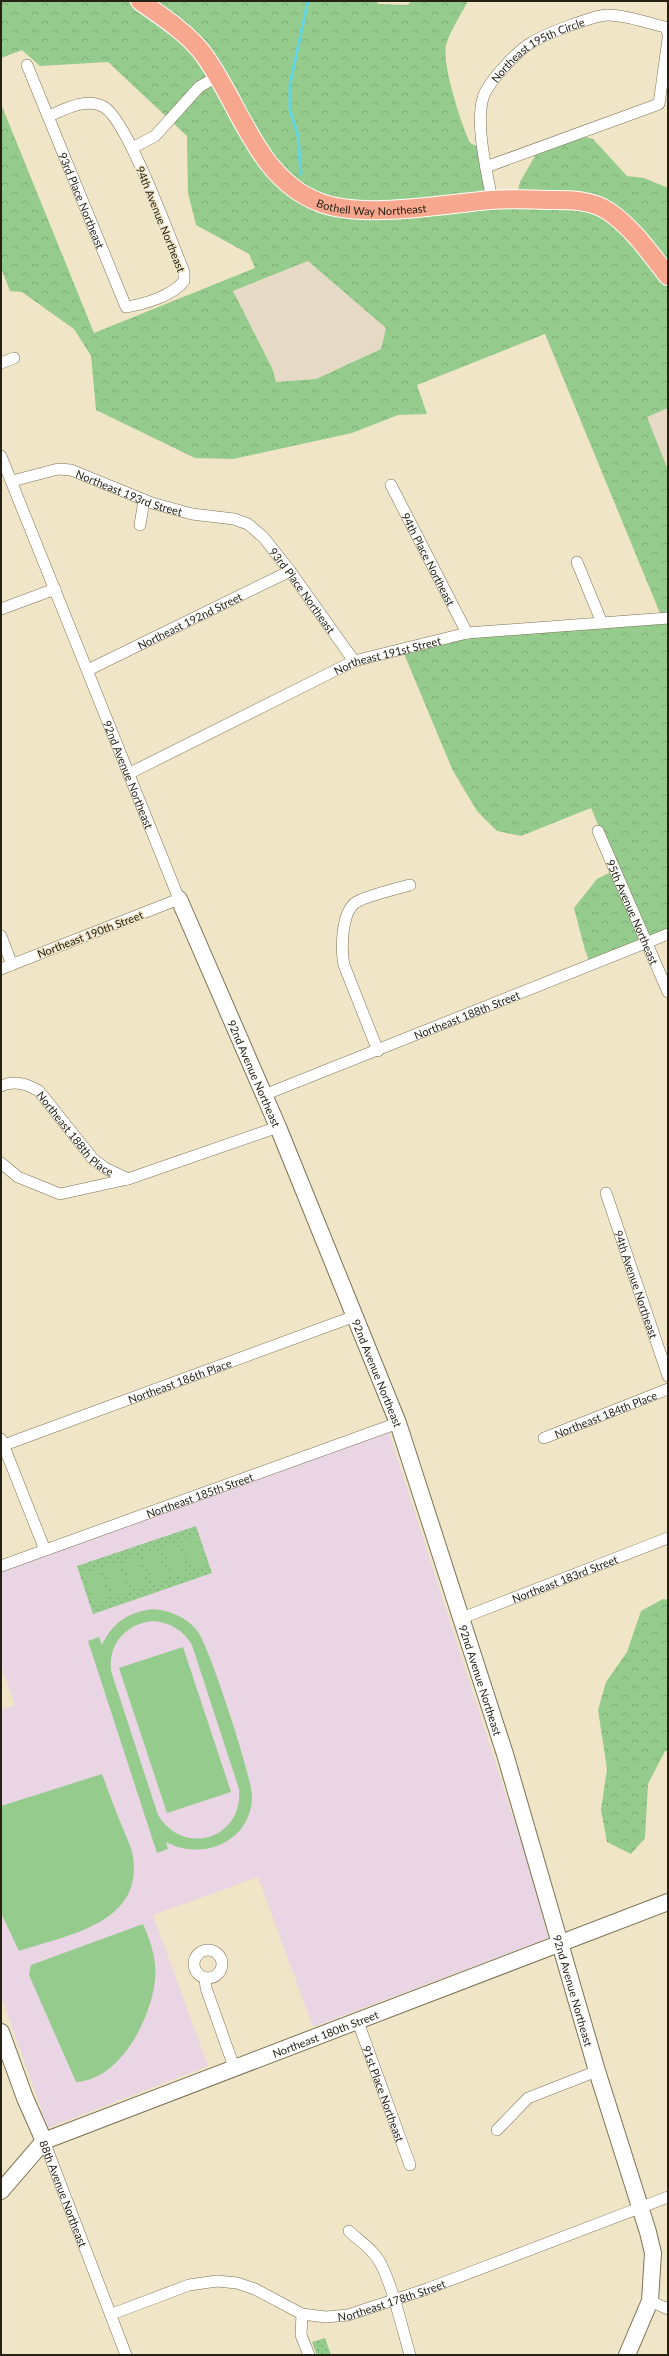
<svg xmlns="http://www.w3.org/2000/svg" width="669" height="2356" viewBox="0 0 669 2356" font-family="Lato,sans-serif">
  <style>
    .commercial { fill: #e6dac6 }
    .education { fill: #e9d5e4 }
    .grass { fill: url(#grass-dots) }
    .forest { fill: url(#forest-crowns); fill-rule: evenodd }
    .garden { fill: #95cb8c; fill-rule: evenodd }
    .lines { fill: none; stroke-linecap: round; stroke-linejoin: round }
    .stream { stroke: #62d4e2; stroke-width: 3 }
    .street-casing { stroke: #7c7256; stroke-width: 12 }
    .secondary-casing { stroke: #7c7256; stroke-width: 18 }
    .primary-casing { stroke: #fff; stroke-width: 20 }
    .street { stroke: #fff; stroke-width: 11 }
    .secondary { stroke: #fff; stroke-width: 16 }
    .primary { stroke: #f8a78f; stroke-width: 18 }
    .labels { text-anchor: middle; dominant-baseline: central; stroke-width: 3; stroke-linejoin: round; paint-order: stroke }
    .street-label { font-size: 11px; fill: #252115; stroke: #f0e5c6 }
  </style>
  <defs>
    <pattern id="grass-dots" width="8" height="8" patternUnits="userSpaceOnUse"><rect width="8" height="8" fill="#95cb8c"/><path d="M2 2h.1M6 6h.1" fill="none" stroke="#80ae78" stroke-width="1.8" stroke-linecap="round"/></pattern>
    <pattern id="forest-crowns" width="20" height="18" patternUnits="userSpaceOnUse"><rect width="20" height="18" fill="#95cb8c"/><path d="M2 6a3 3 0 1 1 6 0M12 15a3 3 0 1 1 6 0" fill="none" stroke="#80ae78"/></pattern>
  </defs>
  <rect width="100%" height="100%" fill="#f0e5c6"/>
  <path class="commercial" d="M 308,261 L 386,328 L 381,349 L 316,379 L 276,382 L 268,375 L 234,291 Z
    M 668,408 L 668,470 L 647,417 Z"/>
  <path class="education" d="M 389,1432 L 527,1861 L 548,1938 L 313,2027 L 258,1877 L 153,1915 L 208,2066 L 48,2128 L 1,1996 L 1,1710 L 15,1705 L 1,1666 L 1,1572 Z"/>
  <path class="grass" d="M 196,1526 L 212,1573 L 93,1614 L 77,1566 Z
    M 325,2338 L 331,2355 L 317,2355 L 312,2342 Z"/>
  <path class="forest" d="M 1,1 L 377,1 L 378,4 L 408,5 L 411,1 L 468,1 C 462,13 449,33 446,45 C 442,66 461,123 470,143 L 483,149 L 492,200 L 516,199 L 520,182 L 539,149 L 579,135 L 593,139 L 627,176 L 644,178 L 668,188 L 668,408 L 647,417 L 668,470 L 668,934 L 591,965 L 585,950 L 574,908 L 597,879 L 617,869 L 591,808 L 521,836 L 497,831 L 477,811 L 453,771 L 402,649 L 467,633 L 662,618 L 545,334 L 417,385 L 427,414 L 398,415 L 352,433 L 233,459 L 195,458 L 96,410 L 91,356 L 74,329 L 22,292 L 10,291 L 1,268 L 1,104 L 94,333 L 255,268 L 249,254 L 196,225 L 188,193 L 187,136 L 108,62 L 40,66 L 22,50 L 1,58 ZM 308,261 L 386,328 L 381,349 L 316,379 L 276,382 L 272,368 L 233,291 Z
    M 663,1599 L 668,1600 L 668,1751 L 665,1751 L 648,1784 L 645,1838 L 631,1854 L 607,1842 L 601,1810 L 607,1769 L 598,1710 L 606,1682 L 627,1652 L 641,1611 Z"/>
  <path class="garden" d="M 195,1535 L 206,1566 L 192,1570 L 181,1540 Z
    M 177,1542 L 187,1573 L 173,1577 L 162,1546 Z
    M 157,1548 L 168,1579 L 153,1584 L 143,1553 Z
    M 137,1555 L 147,1586 L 133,1590 L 123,1560 Z
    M 118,1562 L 129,1592 L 114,1597 L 104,1566 Z
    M 99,1568 L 109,1599 L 95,1604 L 85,1573 Z
    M 154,1609 C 171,1611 187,1617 198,1632 C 209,1646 252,1777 252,1796 C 252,1841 203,1862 166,1842 L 168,1849 L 157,1853 L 88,1641 L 99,1637 L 102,1645 C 112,1623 130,1611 154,1609 ZM 154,1621 C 171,1623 183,1630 192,1645 L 239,1789 C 244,1838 184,1858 158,1815 L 111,1671 C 108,1644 126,1623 154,1621 Z
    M 183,1647 L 231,1792 L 167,1813 L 119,1668 Z
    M 102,1774 C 109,1793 116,1812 124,1831 C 127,1839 132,1848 133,1857 C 143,1924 67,1935 19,1951 L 1,1913 L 1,1806 Z
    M 143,1924 C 151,1942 157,1960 155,1980 C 151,2019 120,2080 76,2082 L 29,1975 L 31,1965 Z"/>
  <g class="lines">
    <path class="stream" d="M 301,174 L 298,136 L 290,110 L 290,84 L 308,1"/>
    <defs>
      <g id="street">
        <path id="s1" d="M 27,65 L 126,307 C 145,304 172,296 184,281 L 184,272 C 171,241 128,121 104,107 C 87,97 65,109 49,116"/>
        <path d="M 132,148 L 155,136 L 199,87 L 218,76"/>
        <path d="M 486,167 L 659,104 L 668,39"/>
        <path id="s2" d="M 492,200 C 487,172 475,125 483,98 C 487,83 518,50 531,43 C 543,35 594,15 608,15 C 626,15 647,23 665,27 L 668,33"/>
        <path d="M 1,363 L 14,358"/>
        <path id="s3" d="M 1,456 L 179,899 L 1,969"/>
        <path id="s4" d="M 12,481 L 58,469 L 71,470 L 152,503 L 192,514 L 234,519 L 248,524 L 264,538 L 290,571 L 354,661"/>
        <path id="s5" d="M 391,485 L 467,633"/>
        <path d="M 140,525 L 144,500"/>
        <path d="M 577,562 L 602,623"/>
        <path d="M 1,609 L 55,589"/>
        <path id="s6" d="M 88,670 L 290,571"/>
        <path id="s7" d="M 130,773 L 354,661 L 467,633 L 668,618"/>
        <path id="s8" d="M 598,831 L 668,992"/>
        <path d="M 1,936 L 12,965"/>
        <path d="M 378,1051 L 344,965 C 341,950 341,914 355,903 C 362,897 399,888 410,885"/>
        <path id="s9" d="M 1,1086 C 15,1080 27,1084 39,1091 L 93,1159 L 105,1168 L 128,1179"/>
        <path id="s10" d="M 264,1095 L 668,934"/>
        <path d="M 1,1163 L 18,1177 L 60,1194 L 128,1179 L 278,1127"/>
        <path id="s11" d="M 606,1193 L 668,1376"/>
        <path id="s12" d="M 544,1438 L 668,1389"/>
        <path d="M 1,1439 L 45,1550"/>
        <path id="s13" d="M 4,1445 L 355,1316"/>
        <path id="s14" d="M 1,1566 L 398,1423"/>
        <path id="s15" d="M 462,1618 L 668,1538"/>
        <circle cx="208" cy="1964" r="14"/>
        <path d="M 205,1978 L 206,1988 L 234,2067"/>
        <path id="s16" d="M 358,2022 L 410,2165"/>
        <path d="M 497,2130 L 528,2098 L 597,2071"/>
        <path id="s17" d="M 44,2141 L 126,2355"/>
        <path d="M 349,2231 C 357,2239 367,2245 374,2254 C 389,2269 403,2332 410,2355"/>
        <path d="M 650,2301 L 668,2309"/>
        <path id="s18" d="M 112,2314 L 189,2285 L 217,2281 L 237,2283 L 255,2289 L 302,2314 L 326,2317 L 348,2315 L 427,2289 L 668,2197"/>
        <path d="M 302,2314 L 301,2335 L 309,2355"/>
      </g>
      <g id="secondary">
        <path id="s19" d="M 179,899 L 278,1127 L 398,1423 L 505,1754 L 597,2071 L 648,2232 L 653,2253 L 650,2301 L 627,2355"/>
        <path d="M 1,2032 L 25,2098 L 44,2141"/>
        <path id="s20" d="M 1,2191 L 44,2141 L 668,1902"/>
      </g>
      <g id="primary">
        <path id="s21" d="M 140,1 C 161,16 185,31 201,51 C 240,101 255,179 321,203 C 366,219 443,204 491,200 C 510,199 529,199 547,200 C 568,200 590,199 608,211 C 632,227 650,253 668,276"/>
      </g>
    </defs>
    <use href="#street" class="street-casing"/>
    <use href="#secondary" class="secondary-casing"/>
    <use href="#primary" class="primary-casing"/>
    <use href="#street" class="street"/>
    <use href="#secondary" class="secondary"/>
    <use href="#primary" class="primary"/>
  </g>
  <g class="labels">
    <g class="street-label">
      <text stroke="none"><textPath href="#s2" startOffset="179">Northeast 195th Circle</textPath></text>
      <text stroke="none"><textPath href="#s1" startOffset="146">93rd Place Northeast</textPath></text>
      <text stroke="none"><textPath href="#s21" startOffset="328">Bothell Way Northeast</textPath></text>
      <text transform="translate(161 219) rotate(68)">94th Avenue Northeast</text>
      <text stroke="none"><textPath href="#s4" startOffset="123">Northeast 193rd Street</textPath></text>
      <text stroke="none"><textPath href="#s5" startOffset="83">94th Place Northeast</textPath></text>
      <text stroke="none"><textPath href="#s4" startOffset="333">93rd Place Northeast</textPath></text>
      <text stroke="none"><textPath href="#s6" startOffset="113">Northeast 192nd Street</textPath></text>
      <text stroke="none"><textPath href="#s7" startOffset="284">Northeast 191st Street</textPath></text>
      <text stroke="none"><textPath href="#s3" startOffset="343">92nd Avenue Northeast</textPath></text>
      <text stroke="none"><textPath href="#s8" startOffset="88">95th Avenue Northeast</textPath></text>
      <text transform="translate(90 934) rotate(-21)">Northeast 190th Street</text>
      <text stroke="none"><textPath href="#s10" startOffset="218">Northeast 188th Street</textPath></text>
      <text stroke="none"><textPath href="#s19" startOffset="190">92nd Avenue Northeast</textPath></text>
      <text stroke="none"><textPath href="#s9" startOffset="96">Northeast 188th Place</textPath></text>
      <text stroke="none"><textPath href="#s11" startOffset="96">94th Avenue Northeast</textPath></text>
      <text stroke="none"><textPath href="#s19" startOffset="514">92nd Avenue Northeast</textPath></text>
      <text stroke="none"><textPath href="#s13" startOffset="187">Northeast 186th Place</textPath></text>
      <text stroke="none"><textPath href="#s12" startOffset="66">Northeast 184th Place</textPath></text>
      <text stroke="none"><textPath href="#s14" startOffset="211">Northeast 185th Street</textPath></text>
      <text stroke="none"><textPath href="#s15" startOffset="110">Northeast 183rd Street</textPath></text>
      <text stroke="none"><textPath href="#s19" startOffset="838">92nd Avenue Northeast</textPath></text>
      <text stroke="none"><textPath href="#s19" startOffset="1162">92nd Avenue Northeast</textPath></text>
      <text stroke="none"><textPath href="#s20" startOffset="367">Northeast 180th Street</textPath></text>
      <text stroke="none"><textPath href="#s16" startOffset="76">91st Place Northeast</textPath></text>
      <text stroke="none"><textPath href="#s17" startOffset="56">88th Avenue Northeast</textPath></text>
      <text stroke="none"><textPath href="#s18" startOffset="295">Northeast 178th Street</textPath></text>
    </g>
  </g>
  <rect width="669" height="2356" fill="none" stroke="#252115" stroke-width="4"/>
</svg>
